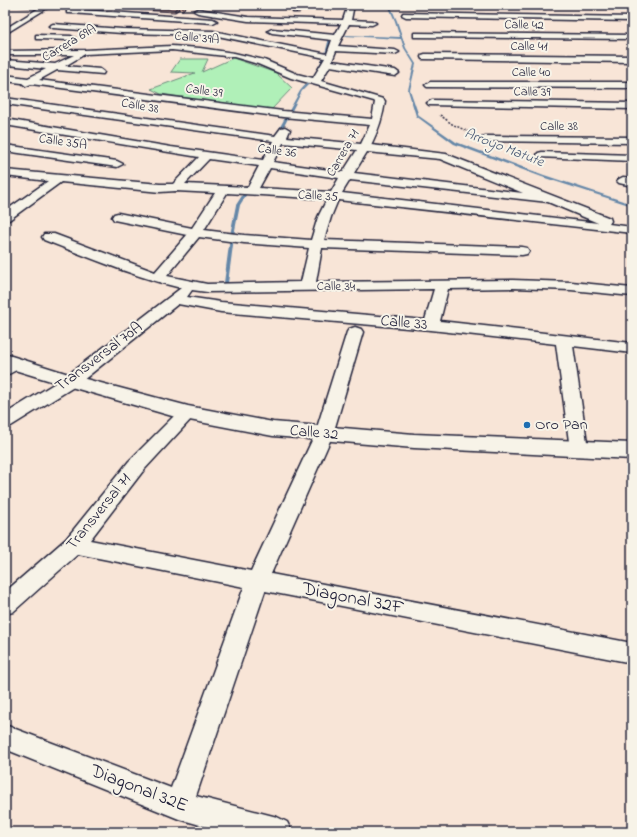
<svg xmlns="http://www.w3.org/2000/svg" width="637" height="837" viewBox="0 0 637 837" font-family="'Indie Flower',sans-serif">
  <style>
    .green { fill: #b0f0b8; stroke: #69897a }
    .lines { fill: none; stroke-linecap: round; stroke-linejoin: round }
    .stream { fill: #6587a8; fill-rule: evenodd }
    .service-casing { stroke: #22223b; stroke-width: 3 }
    .minor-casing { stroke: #22223b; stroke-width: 3 }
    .tertiary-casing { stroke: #22223b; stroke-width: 3 }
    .path { stroke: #22223b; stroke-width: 1.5; stroke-dasharray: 2 1.5; stroke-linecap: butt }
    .service { fill: #f7f3e8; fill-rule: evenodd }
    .minor { fill: #f7f3e8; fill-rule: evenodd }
    .tertiary { fill: #f7f3e8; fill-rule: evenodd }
    .wall { fill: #d8a896; stroke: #22223b }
    .shaded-wall { fill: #b0887a; stroke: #22223b }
    .building { fill: #fbc3af; stroke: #22223b }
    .poi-dot { fill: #1f6fb2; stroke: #f7f3e8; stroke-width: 1.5 }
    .labels { text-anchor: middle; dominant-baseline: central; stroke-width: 4; stroke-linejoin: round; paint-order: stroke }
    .far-street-label { font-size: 13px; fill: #22223b; stroke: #f7f3e8 }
    .far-water-label { font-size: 14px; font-style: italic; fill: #445572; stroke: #f7f3e8 }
    .street-label { font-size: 16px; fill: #22223b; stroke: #f7f3e8 }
    .poi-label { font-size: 16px; fill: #22223b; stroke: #f7f3e8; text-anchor: start }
    .near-street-label { font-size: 19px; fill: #22223b; stroke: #f7f3e8 }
  </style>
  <rect width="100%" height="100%" fill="#f8e5d7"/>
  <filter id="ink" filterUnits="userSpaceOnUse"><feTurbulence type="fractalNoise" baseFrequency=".025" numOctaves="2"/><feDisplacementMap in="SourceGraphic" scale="8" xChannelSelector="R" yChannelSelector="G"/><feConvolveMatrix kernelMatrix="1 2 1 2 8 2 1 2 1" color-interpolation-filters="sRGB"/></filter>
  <g filter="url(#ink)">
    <path class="green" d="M 233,58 L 276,73 L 292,88 L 271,110 L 161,94 L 151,89 L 195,73 L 171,72 L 180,59 L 208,59 L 202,72 Z"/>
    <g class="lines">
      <path class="stream" d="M 388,5 L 390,5 L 397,21 L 406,48 L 416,64 L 410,90 L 419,116 L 456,142 L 544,175 L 632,204 L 632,206 L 542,177 L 454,144 L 416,116 L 408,90 L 414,64 L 404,48 L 401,39 L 345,36 L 346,35 L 400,37 L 395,21 Z
        M 329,38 L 331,39 L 327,54 L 326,55 L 325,54 Z
        M 324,57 L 325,58 L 313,79 L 311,80 L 323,58 Z
        M 307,83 L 309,84 L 302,91 L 280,134 L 277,135 L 276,134 L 300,91 Z
        M 247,188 L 250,189 L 240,205 L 235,230 L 228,283 L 226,284 L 224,283 L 231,230 L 236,205 Z"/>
      <defs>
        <path id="service" d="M 19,363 L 22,363 L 26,365 L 5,376 L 5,370 Z"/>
        <path id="minor" d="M 44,5 L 52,5 L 5,34 L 5,29 Z
          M 294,5 L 300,5 L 299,12 L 293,12 Z
          M 348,5 L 354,5 L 351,20 L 372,21 L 376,23 L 372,25 L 349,24 L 338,46 L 395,50 L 399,52 L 395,54 L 336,51 L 332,61 L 395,70 L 399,73 L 395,76 L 330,66 L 321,81 L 383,99 L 385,101 C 383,117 378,131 371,145 L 446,154 L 610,218 L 611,221 L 609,224 L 632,227 L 632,233 L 338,200 L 331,217 L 324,240 L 522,247 L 527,248 L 529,251 L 527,254 L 522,255 L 322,248 L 316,282 L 513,280 L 571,282 L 632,288 L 632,296 L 571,290 L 513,288 L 448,289 L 440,321 L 632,343 L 632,353 L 573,346 L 588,449 L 586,453 L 579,455 L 572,453 L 570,449 L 556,344 L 431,330 L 221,312 L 178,304 L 77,385 L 11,426 L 5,428 L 5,414 L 65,377 L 181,288 C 134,277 89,257 44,240 L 42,237 L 44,234 L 54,234 L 155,272 L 187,235 L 114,220 L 112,217 L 114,214 L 118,213 L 192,228 L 215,193 L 176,191 L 160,192 L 61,182 L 9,220 L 5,221 L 5,211 L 48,181 L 5,176 L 5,170 L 160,184 L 173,184 L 199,157 L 5,125 L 5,119 L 171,147 L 263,160 L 273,141 L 5,104 L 5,98 L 275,136 L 281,128 L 285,127 L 290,130 L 287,137 L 361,144 L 370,125 L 283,117 L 31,84 L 26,86 L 22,83 L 5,81 L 5,75 L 28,78 L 46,69 L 8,65 L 5,64 L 5,60 L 55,64 L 74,55 L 5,55 L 5,51 L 85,50 L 172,46 L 200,48 L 234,53 L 264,60 L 297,74 L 313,78 L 325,58 L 213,35 L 122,33 L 53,28 L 49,26 L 53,24 L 122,29 L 213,31 L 327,54 L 332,40 L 272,33 L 268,31 L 272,29 L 335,35 L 341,24 L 248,21 L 198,13 L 194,11 L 198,9 L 248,17 L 343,20 ZM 172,50 L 234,57 L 258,64 L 291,78 L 374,101 L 375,102 L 372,119 L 283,111 L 39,80 L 57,70 L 103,74 L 104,72 L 100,69 L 65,66 L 85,54 ZM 283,143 L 357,150 L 343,172 L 273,162 ZM 367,152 L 440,159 L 523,193 L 354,173 ZM 209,159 L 259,166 L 248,187 L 185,184 ZM 270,168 L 339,178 L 331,192 L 259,188 ZM 350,180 L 548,202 L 598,223 L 342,193 ZM 227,193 L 327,199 L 318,217 L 311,240 L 244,235 L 204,230 ZM 199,237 L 244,243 L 309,248 L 301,282 L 207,284 L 167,276 ZM 434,289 L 425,320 L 221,302 L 187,297 L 192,290 L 207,292 Z
          M 67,9 L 213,19 L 217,21 L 213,23 L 70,13 L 67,13 Z
          M 403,13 L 632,17 L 632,21 L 406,17 L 402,15 Z
          M 414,33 L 632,35 L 632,39 L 417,37 L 414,37 Z
          M 36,35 L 71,36 L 75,38 L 71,40 L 39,39 L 36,39 Z
          M 425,54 L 632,56 L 632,62 L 422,59 L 421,57 L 422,55 Z
          M 430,82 L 632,82 L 632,88 L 427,87 L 425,85 Z
          M 432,100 L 632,103 L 632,109 L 429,105 L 427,103 Z
          M 485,136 L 632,137 L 632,143 L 481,141 L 480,139 Z
          M 5,145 L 117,161 L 123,164 L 117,167 L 5,151 Z
          M 542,152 L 632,155 L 632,161 L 538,157 L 537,155 L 538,153 Z
          M 623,177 L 632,178 L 632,186 L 619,183 L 617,181 L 619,179 Z
          M 355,327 L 361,329 L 363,332 L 333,434 L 271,574 L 632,643 L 632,663 L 265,591 L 196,796 L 277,817 L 287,822 L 292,832 L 225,832 L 179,819 L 5,749 L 5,725 L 171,788 L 244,587 L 78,554 L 13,612 L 5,614 L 5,592 L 66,539 L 129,461 L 181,409 L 187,407 L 193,409 L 196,413 L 193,417 L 143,471 L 90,540 L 251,571 L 315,434 L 347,332 L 349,329 Z"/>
        <path id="tertiary" d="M 5,354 L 78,377 L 188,406 L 273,422 L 414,434 L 632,443 L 632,459 L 414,448 L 273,436 L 179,418 L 64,385 L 5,367 Z"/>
      </defs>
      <use href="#service" class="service-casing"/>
      <use href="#minor" class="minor-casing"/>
      <use href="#tertiary" class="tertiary-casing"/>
      <path class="path" d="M 440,115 L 452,124 L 473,134"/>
      <use href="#service" class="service"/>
      <use href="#minor" class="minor"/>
      <use href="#tertiary" class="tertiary"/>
    </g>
    <path class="wall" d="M 11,5 L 43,5 L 37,8 L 12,6 Z
      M 188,5 L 183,10 L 179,9 L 175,12 L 140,10 L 140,7 Z"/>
    <path class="shaded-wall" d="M 37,5 L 43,5 L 37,8 Z
      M 185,5 L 188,5 L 183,10 L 183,7 Z
      M 178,7 L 179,9 L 175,12 L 175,9 Z"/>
    <path class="building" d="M 143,5 L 185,5 L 183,7 L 178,7 L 175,9 L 140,7 Z"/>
  </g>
  <circle class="poi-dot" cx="527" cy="425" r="4"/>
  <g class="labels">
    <g class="far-street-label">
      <text transform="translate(524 25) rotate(1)">Calle 42</text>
      <text transform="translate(197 38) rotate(5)">Calle 39A</text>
      <text transform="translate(69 43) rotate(-31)">Carrera 69A</text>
      <text x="529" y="46">Calle 41</text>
      <text x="531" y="72">Calle 40</text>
      <text transform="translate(204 91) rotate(8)">Calle 39</text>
      <text transform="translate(532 92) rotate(1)">Calle 39</text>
      <text transform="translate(140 106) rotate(10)">Calle 38</text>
      <text x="559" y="126">Calle 38</text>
      <text transform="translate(63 142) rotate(8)">Calle 35A</text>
      <text transform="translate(277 151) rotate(8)">Calle 36</text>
      <text transform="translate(343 153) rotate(-60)">Carrera 71</text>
      <text transform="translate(318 196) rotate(3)">Calle 35</text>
      <text x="336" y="286">Calle 34</text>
    </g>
    <g class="far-water-label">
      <text transform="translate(504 148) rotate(21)">Arroyo Matute</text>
    </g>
    <g class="street-label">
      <text transform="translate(404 323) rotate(5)">Calle 33</text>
      <text transform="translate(99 357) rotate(-37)">Transversal 70A</text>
      <text transform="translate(314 433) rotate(5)">Calle 32</text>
      <text transform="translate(99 512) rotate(-51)">Transversal 71</text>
    </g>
    <g class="poi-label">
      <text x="535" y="425">Oro Pan</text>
    </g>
    <g class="near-street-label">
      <text transform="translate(353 599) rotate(11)">Diagonal 32F</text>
      <text transform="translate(139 789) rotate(21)">Diagonal 32E</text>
    </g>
  </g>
  <rect width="637" height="837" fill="none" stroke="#f7f3e8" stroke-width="20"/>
  <rect x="10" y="10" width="617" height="817" fill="none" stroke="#22223b" stroke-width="1.5" filter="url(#ink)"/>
</svg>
